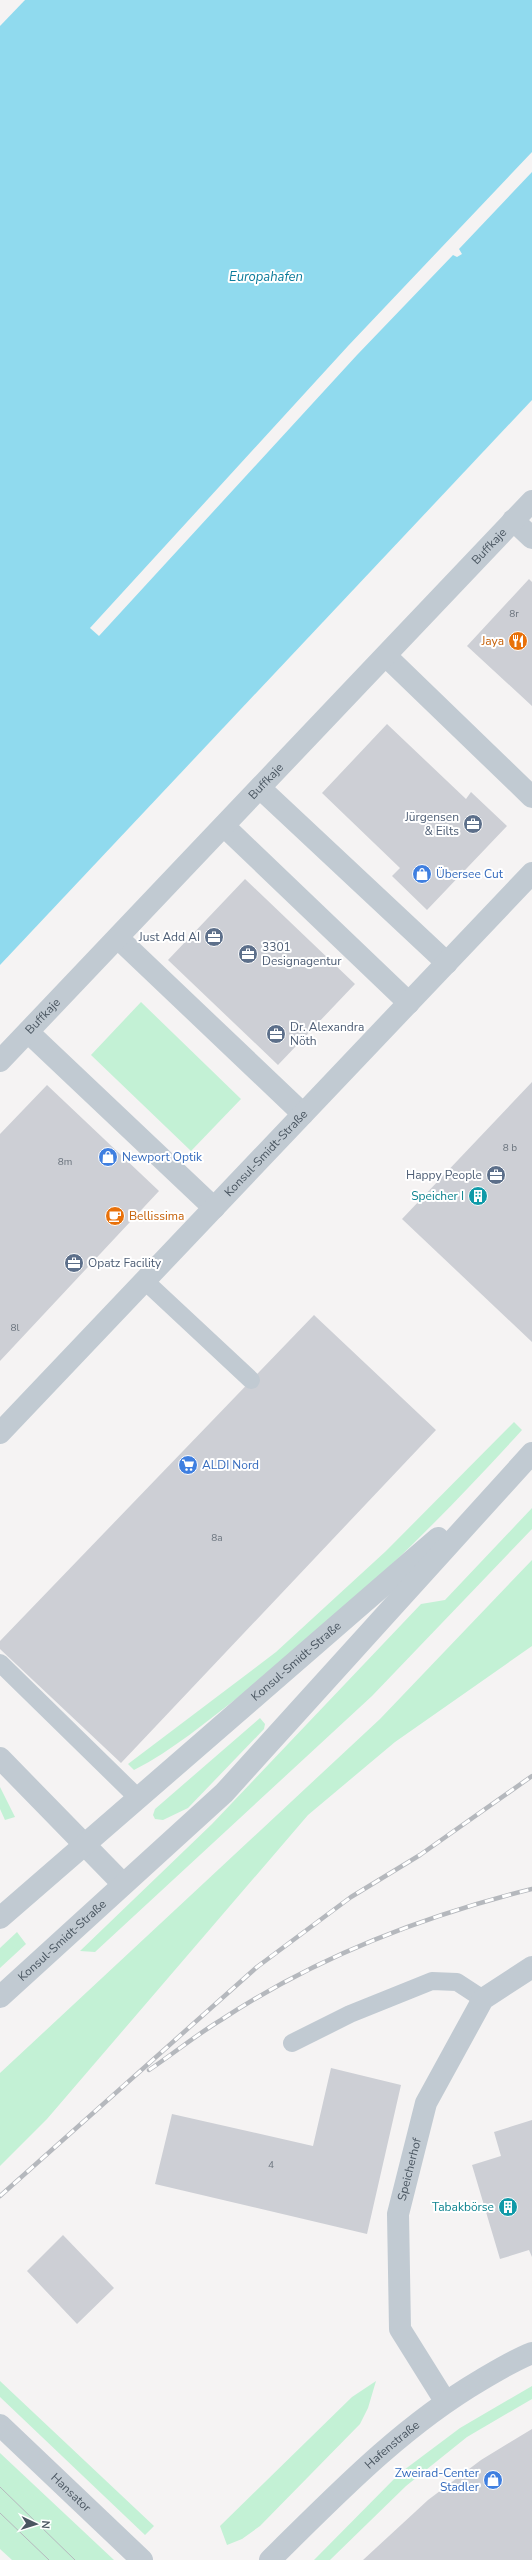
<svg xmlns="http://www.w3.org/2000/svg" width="532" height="2560" viewBox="0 0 532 2560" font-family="'Nunito Sans',sans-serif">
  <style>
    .green { fill: #c3f1d5 }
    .water { fill: #90daee }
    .pier { fill: #f5f3f3 }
    .building { fill: #cdcfd5 }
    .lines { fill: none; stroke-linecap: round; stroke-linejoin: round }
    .service { stroke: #c1cad2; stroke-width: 18 }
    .pedestrian { stroke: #c1cad2; stroke-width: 22 }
    .minor { stroke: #c1cad2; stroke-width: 22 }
    .tertiary { stroke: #c1cad2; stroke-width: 22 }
    .tram { stroke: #b5b8bd; stroke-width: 1 }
    .rail-casing { stroke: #b5b8bd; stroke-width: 4.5 }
    .rail { stroke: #fff; stroke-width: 3; stroke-dasharray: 9; stroke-linecap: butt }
    .labels { text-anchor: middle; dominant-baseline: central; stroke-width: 4; stroke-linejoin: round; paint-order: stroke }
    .number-label { font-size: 10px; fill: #6b747e }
    .street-label { font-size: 12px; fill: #4a5661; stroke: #fff }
    .food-label { font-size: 12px; fill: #c56008; stroke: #fff; text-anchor: end }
    .service-label { font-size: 12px; fill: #4e5e75; stroke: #fff; text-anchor: end }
    .shop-label { font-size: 12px; fill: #366cbe; stroke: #fff; text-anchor: start }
    .culture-label { font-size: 12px; fill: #0d838f; stroke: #fff; text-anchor: end }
    .water-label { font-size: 13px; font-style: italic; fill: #0c7c9b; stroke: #fff }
  </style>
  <rect width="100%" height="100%" fill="#f5f3f3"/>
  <path class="green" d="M 141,1002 L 241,1099 L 191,1151 L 91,1055 Z
    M 514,1422 L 522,1430 C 435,1526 343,1616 241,1695 C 206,1722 173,1750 134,1770 L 128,1764 L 276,1652 L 386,1551 Z
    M 532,1508 L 532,1529 L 372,1696 L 95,1952 L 80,1951 L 212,1824 L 421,1604 L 445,1600 Z
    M 532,1560 L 532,1646 L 395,1742 L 308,1815 L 47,2119 L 0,2166 L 0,2073 L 380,1719 Z
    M 260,1718 L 265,1724 L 264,1729 L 188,1808 L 163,1820 L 155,1819 L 153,1815 L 155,1809 Z
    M 0,1787 L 15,1817 L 5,1820 L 0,1809 Z
    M 17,1932 L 26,1944 L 0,1968 L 0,1948 Z
    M 0,2381 L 154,2526 L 145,2535 L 0,2397 Z
    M 376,2381 L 368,2408 L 360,2424 L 260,2526 L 242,2539 L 227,2545 L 220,2526 L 352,2397 Z
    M 532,2386 L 532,2399 L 467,2437 L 406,2486 L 330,2560 L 314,2560 L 400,2473 L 460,2428 Z
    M 0,2453 L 114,2560 L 12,2560 L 0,2549 Z"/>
  <path class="water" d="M 25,0 L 532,0 L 532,400 L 0,965 L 0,26 Z"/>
  <path class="pier" d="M 532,152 L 532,172 L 459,249 L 462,254 L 457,257 L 453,255 L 357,355 L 99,636 L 90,628 L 348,346 Z"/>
  <path class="building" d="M 529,579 L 532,582 L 532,706 L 467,646 Z
    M 387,724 L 466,799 L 471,792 L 507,826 L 427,910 L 392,876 L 400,868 L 322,793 Z
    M 245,879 L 355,984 L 278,1065 L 168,960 Z
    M 532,1082 L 532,1342 L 402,1219 Z
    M 47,1085 L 159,1191 L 0,1361 L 0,1134 Z
    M 314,1315 L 436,1430 L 121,1763 L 0,1649 L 0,1641 Z
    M 331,2068 L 401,2085 L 367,2234 L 155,2184 L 172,2114 L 313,2146 Z
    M 532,2120 L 532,2257 L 529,2250 L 500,2259 L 472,2165 L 501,2156 L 494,2132 Z
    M 63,2235 L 114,2288 L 77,2324 L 27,2271 Z
    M 532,2429 L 532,2560 L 363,2560 L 428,2500 L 481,2460 Z"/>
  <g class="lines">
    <path class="service" d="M 145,1281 L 251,1380
      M 0,1663 L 137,1797
      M 292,2043 L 350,2014 L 432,1981 L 457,1982 L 483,1999"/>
    <g class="pedestrian">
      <path d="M 513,520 L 532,538"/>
      <path d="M 386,656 L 532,797"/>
      <path d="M 260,788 L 447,963"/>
      <path d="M 224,826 L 409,1003"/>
      <path d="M 118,938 L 303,1114"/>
      <path d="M 28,1032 L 214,1208"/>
      <path id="s1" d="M 0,1061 L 532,501"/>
    </g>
    <g class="minor">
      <path id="s2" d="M 0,1433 L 532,873"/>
      <path d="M 0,1758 L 123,1884"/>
      <path id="s3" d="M 445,2401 L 400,2329 L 398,2214 L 426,2103 L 483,1999 L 532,1967"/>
      <path id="s4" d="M 270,2560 C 336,2495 401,2427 481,2380 C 498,2370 514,2360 532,2353"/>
    </g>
    <g class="tertiary">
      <path id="s5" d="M 0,1918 L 438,1538"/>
      <path id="s6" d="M 0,1997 L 224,1793 L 532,1453"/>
      <path id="s7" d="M 0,2425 L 142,2560"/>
    </g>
    <path class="tram" d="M 0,2487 L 75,2560
      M 0,2513 L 49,2560"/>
    <defs>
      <path id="rail" d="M 149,2070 C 173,2054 196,2035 221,2020 C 315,1958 423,1916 532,1889
        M 0,2196 L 257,1967 L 351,1897 L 420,1855 L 532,1776"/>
    </defs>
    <use href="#rail" class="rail-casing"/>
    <use href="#rail" class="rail"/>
  </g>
  <defs>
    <symbol id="restaurant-disc" viewBox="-11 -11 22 22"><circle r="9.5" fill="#e8710a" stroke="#fff"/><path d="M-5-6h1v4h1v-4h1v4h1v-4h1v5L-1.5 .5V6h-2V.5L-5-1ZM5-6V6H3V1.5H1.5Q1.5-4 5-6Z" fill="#fff"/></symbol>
    <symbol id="office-disc" viewBox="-11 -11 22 22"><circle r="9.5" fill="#5c6f8a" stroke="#fff"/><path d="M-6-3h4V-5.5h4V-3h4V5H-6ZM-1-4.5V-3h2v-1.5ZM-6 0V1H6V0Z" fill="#fff"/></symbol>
    <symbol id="shop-disc" viewBox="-11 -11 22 22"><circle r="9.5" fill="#3f7fe0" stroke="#fff"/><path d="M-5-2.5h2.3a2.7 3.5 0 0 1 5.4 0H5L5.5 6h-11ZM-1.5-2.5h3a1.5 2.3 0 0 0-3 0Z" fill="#fff"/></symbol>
    <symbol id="building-disc" viewBox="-11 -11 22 22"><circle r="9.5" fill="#0f9aa8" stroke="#fff"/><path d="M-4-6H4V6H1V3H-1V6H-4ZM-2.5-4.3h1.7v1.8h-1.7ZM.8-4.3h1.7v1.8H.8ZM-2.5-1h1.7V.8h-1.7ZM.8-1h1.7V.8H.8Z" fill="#fff"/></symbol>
    <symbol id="cafe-disc" viewBox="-11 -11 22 22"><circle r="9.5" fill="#e8710a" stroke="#fff"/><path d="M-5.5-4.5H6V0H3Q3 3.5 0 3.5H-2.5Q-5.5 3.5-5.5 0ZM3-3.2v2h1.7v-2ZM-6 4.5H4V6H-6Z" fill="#fff"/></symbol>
    <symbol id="supermarket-disc" viewBox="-11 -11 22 22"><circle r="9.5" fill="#3f7fe0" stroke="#fff"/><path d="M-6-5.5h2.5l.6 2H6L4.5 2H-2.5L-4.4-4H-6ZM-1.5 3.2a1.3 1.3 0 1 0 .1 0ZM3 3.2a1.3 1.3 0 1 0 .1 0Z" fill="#fff"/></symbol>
  </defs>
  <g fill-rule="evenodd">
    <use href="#restaurant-disc" x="507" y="630" width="22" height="22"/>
    <use href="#office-disc" x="462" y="813" width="22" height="22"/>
    <use href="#shop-disc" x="411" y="863" width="22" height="22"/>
    <use href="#office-disc" x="203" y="926" width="22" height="22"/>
    <use href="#office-disc" x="237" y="943" width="22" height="22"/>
    <use href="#office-disc" x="265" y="1023" width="22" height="22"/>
    <use href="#shop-disc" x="97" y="1146" width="22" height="22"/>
    <use href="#office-disc" x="485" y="1164" width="22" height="22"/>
    <use href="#building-disc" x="467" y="1185" width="22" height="22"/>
    <use href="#cafe-disc" x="104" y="1205" width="22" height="22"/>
    <use href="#office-disc" x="63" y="1252" width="22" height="22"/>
    <use href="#supermarket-disc" x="177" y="1454" width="22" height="22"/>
    <use href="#building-disc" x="497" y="2196" width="22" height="22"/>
    <use href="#shop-disc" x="482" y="2469" width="22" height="22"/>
  </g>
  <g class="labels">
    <g class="number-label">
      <text x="514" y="614">8r</text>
      <text x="510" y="1148">8 b</text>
      <text x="65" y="1162">8m</text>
      <text x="15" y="1328">8l</text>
      <text x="217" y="1538">8a</text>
      <text x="271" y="2165">4</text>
    </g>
    <g class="street-label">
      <text stroke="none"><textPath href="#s1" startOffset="710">Buffkaje</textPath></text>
      <text stroke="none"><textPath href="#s1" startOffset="386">Buffkaje</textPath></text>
      <text stroke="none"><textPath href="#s1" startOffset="62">Buffkaje</textPath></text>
      <text stroke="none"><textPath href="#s2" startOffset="386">Konsul-Smidt-Straße</textPath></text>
      <text stroke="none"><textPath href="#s5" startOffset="392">Konsul-Smidt-Straße</textPath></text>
      <text stroke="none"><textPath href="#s6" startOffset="84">Konsul-Smidt-Straße</textPath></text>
      <text stroke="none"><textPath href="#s3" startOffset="246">Speicherhof</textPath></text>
      <text stroke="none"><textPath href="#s4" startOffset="168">Hafenstraße</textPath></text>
      <text stroke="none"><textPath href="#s7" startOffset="98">Hansator</textPath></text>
    </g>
    <g class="food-label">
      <text x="504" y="641">Jaya</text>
      <text x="129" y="1216" text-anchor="start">Bellissima</text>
    </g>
    <g class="service-label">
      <text x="459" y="817">Jürgensen<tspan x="459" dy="14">&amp; Eilts</tspan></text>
      <text x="200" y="937">Just Add AI</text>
      <text x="262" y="947" text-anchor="start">3301<tspan x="262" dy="14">Designagentur</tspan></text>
      <text x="290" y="1027" text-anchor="start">Dr. Alexandra<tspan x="290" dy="14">Nöth</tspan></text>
      <text x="482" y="1175">Happy People</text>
      <text x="88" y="1263" text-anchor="start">Opatz Facility</text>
    </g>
    <g class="shop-label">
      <text x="436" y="874">Übersee Cut</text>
      <text x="122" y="1157">Newport Optik</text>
      <text x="202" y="1465">ALDI Nord</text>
      <text x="479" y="2473" text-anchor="end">Zweirad-Center<tspan x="479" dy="14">Stadler</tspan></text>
    </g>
    <g class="culture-label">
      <text x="464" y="1196">Speicher I</text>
      <text x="494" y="2207">Tabakbörse</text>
    </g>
    <g class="water-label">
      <text x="266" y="277">Europahafen</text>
    </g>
  </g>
  <g transform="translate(36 2524) rotate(94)" stroke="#ffffff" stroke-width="3" paint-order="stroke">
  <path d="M0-3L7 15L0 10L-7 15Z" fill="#4a5661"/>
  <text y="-6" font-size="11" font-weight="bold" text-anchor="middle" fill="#4a5661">N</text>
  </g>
</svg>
